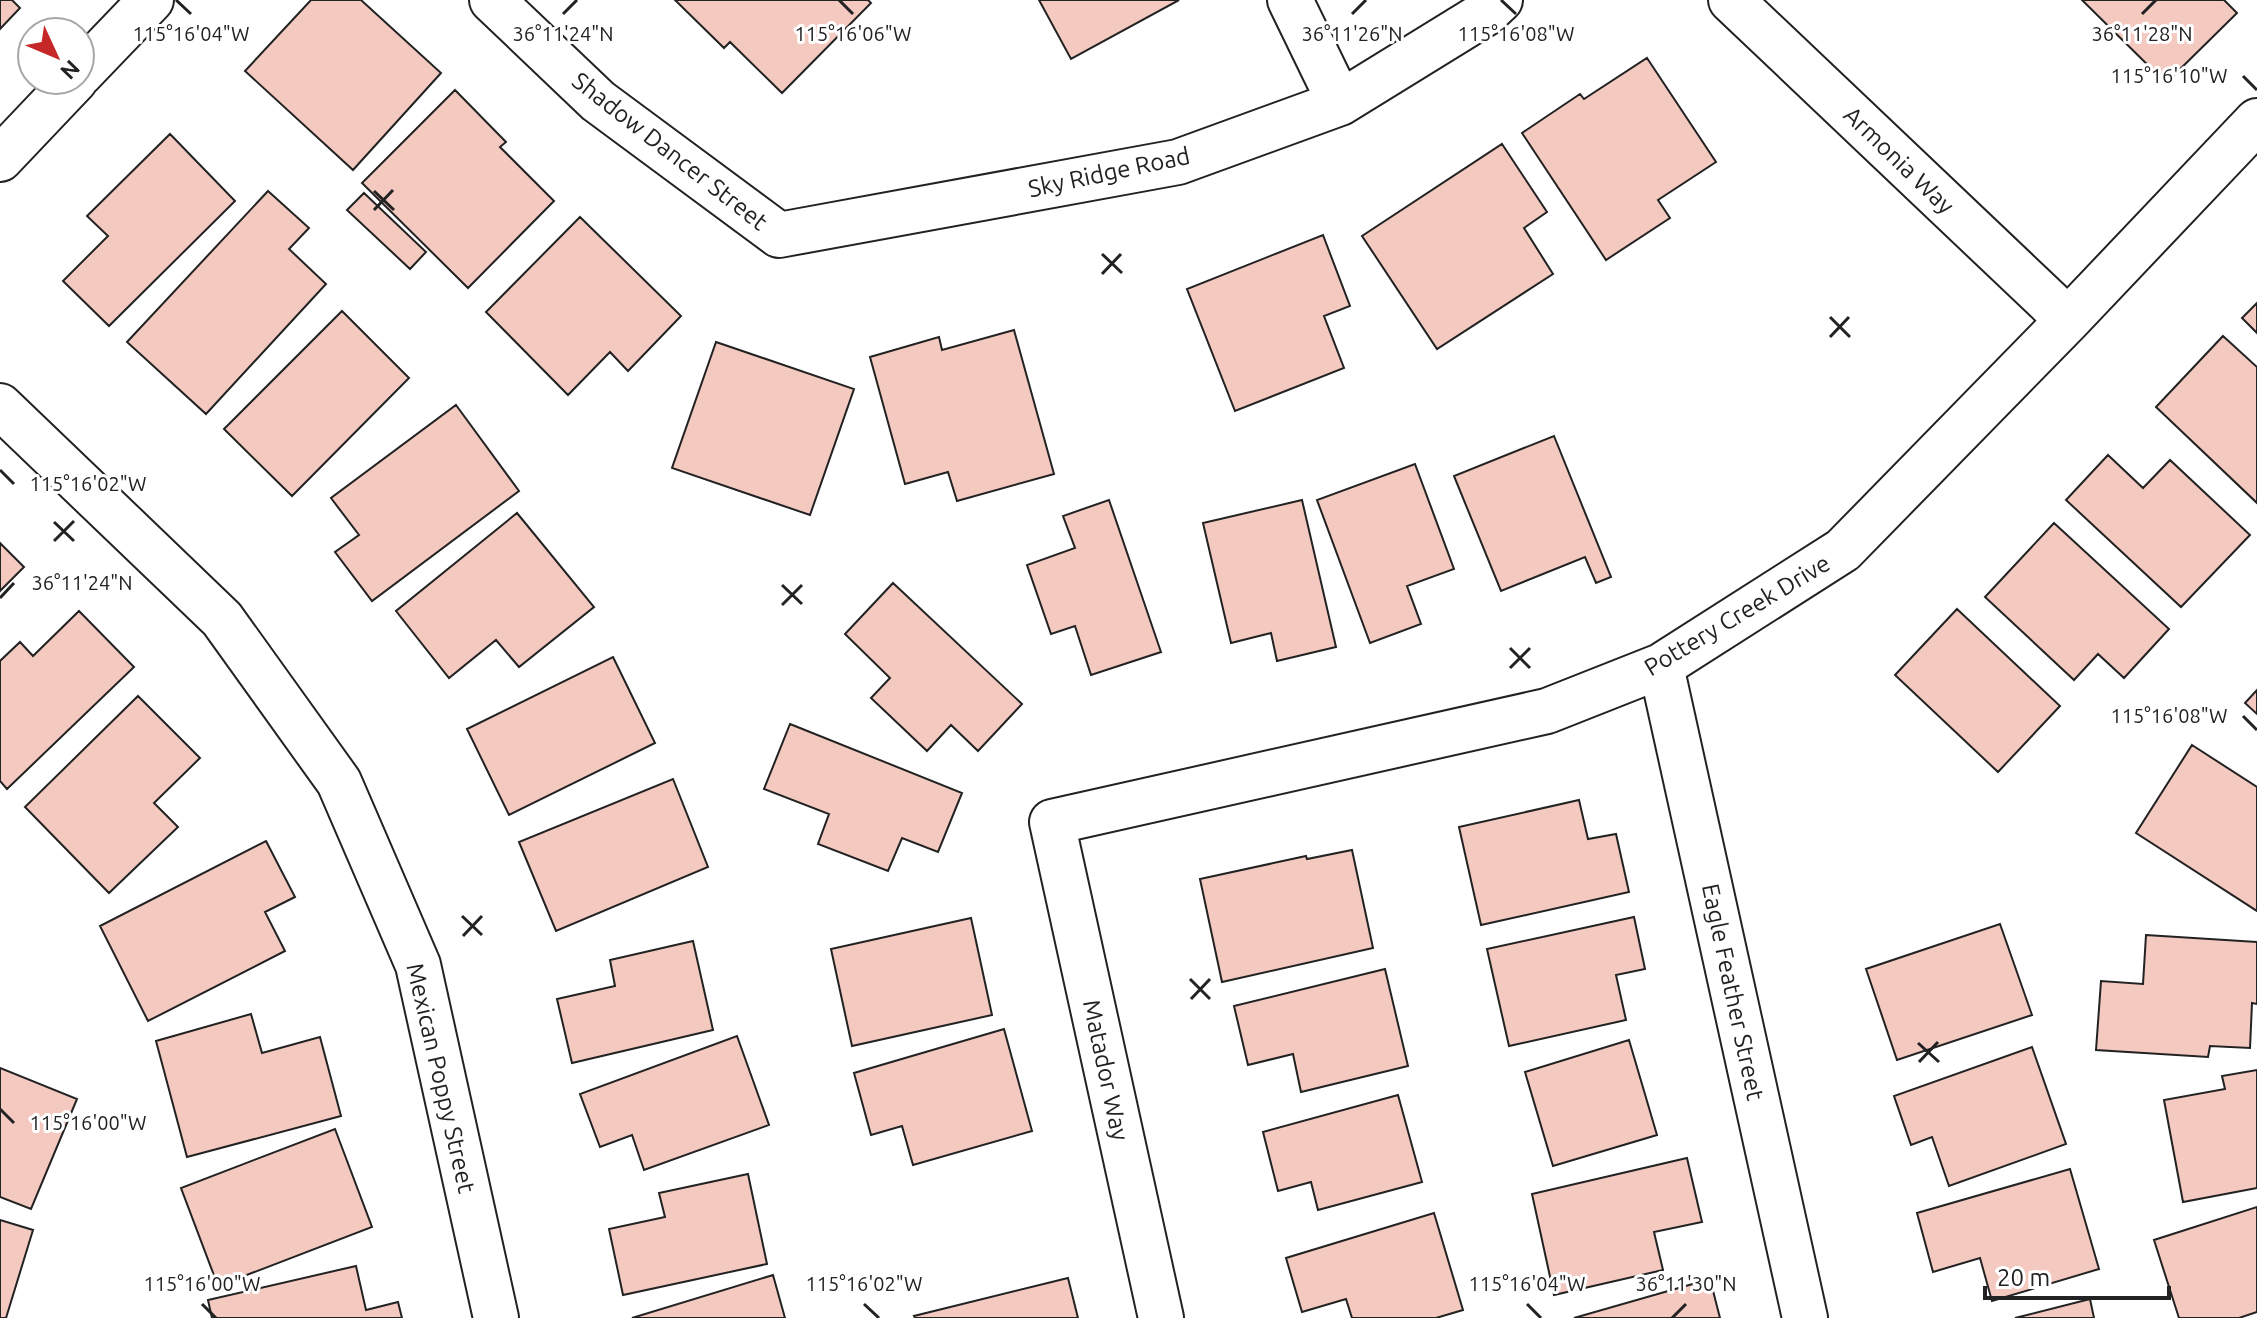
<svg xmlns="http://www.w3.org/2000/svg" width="2257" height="1318" viewBox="0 0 2257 1318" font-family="Ubuntu,sans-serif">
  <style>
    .building { fill: #f3c9c0; stroke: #222; stroke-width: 2 }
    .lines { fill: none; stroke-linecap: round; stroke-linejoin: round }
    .street-casing { stroke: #222; stroke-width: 48 }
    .street { stroke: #fff; stroke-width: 44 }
    .ticks { fill: none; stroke: #222; stroke-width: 3 }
    .labels { text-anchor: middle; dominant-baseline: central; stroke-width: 6; stroke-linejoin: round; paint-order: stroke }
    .street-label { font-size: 24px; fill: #222; stroke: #fff }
    .ticks-label { font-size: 20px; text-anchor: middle; fill: #222; stroke: #fff; stroke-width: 6; stroke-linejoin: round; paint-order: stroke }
  </style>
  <rect width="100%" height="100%" fill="#fff"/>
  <path class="building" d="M 0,0 L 12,0 L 20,8 L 0,29 Z
    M 311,0 L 361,0 L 441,73 L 353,170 L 245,71 Z
    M 675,0 L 868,0 L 871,3 L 782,93 L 730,42 L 724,48 Z
    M 1039,0 L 1179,0 L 1071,59 Z
    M 2082,0 L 2224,0 L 2237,13 L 2166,83 Z
    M 1647,58 L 1716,162 L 1658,200 L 1670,218 L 1606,260 L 1522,133 L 1580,94 L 1584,99 Z
    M 455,90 L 506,142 L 500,147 L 554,201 L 468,288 L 362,183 Z
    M 170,134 L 235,201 L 109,326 L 63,281 L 108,236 L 87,216 Z
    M 1502,144 L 1547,212 L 1524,228 L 1553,274 L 1437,349 L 1362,236 Z
    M 268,191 L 309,228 L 289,249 L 326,284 L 206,414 L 127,342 Z
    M 364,193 L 426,252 L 410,269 L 347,210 Z
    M 580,217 L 681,316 L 628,371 L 610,352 L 568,395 L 486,312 Z
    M 1323,235 L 1350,306 L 1324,316 L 1344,368 L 1235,411 L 1187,289 Z
    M 2257,303 L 2257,333 L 2242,318 Z
    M 342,311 L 409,378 L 292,496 L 224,429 Z
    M 1014,330 L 1054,474 L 957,501 L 948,472 L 905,484 L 870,357 L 939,337 L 942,350 Z
    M 2223,336 L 2257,367 L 2257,503 L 2156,407 Z
    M 716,342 L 854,389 L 810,515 L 672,468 Z
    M 456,405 L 519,491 L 372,601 L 335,552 L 359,535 L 331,498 Z
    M 1554,436 L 1611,577 L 1596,583 L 1585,557 L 1501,591 L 1454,476 Z
    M 2108,455 L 2143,488 L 2170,460 L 2250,535 L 2181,607 L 2066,500 Z
    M 1415,464 L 1454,569 L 1407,586 L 1421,624 L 1370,643 L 1317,500 Z
    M 1109,500 L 1161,652 L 1091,675 L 1075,626 L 1051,634 L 1027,565 L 1075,548 L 1063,516 Z
    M 1302,500 L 1336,647 L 1277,661 L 1271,633 L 1231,643 L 1203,523 Z
    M 517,513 L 594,607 L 519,667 L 496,640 L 449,678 L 396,611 Z
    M 2054,523 L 2169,629 L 2124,678 L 2098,654 L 2074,680 L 1985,597 Z
    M 0,543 L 24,567 L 0,591 Z
    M 893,583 L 1022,704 L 978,751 L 951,725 L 927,751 L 871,698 L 890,678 L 845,634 Z
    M 1957,609 L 2060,706 L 1998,772 L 1895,675 Z
    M 79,611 L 134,667 L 7,789 L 0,781 L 0,661 L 20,642 L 33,656 Z
    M 613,657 L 655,743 L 509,815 L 467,729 Z
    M 2257,690 L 2257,714 L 2245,703 Z
    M 138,696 L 200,758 L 154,803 L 178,827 L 109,893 L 25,807 Z
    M 790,724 L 962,793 L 938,852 L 902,838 L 888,871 L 818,844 L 829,814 L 764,789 Z
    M 2192,745 L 2257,787 L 2257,911 L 2136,833 Z
    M 673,779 L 708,867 L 556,931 L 519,842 Z
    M 1579,800 L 1588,839 L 1616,834 L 1629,892 L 1481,925 L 1459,827 Z
    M 266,841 L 295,897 L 265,912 L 285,951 L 148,1021 L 100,926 Z
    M 1352,850 L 1373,948 L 1222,982 L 1200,879 L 1306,856 L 1307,859 Z
    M 1634,917 L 1645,969 L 1616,975 L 1626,1020 L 1509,1046 L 1487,949 Z
    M 971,918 L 992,1015 L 852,1046 L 831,949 Z
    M 2000,924 L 2032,1015 L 1897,1060 L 1866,969 Z
    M 2146,935 L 2257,942 L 2257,1004 L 2252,1003 L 2250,1048 L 2210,1046 L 2208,1057 L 2096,1050 L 2101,981 L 2143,984 Z
    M 693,941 L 713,1030 L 572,1063 L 557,999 L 615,986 L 610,960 Z
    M 1385,969 L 1408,1066 L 1301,1092 L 1293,1054 L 1248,1065 L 1234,1006 Z
    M 251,1014 L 262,1053 L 320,1037 L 341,1116 L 187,1157 L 156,1041 Z
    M 1004,1029 L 1032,1131 L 913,1165 L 902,1126 L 871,1135 L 854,1073 Z
    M 737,1036 L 769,1125 L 644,1170 L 632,1135 L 600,1147 L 580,1094 Z
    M 1629,1040 L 1657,1135 L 1553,1166 L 1525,1072 Z
    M 2032,1047 L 2066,1144 L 1949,1186 L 1932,1137 L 1911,1145 L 1894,1096 Z
    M 0,1068 L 77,1099 L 31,1209 L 0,1197 Z
    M 2257,1070 L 2257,1188 L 2183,1202 L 2164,1100 L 2225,1089 L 2222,1076 Z
    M 1398,1095 L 1422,1182 L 1318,1210 L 1311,1182 L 1278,1191 L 1263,1132 Z
    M 335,1129 L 372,1227 L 218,1286 L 181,1188 Z
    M 1687,1158 L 1702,1222 L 1654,1232 L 1663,1270 L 1554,1295 L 1532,1194 Z
    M 2070,1169 L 2099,1269 L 1992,1301 L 1980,1258 L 1933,1272 L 1917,1213 Z
    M 748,1174 L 767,1264 L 623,1295 L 609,1229 L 665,1217 L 659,1193 Z
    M 2257,1207 L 2257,1312 L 2239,1318 L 2179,1318 L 2154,1240 Z
    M 1434,1213 L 1463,1310 L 1436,1318 L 1352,1318 L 1346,1299 L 1302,1312 L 1286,1258 Z
    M 0,1220 L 33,1230 L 6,1318 L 0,1318 Z
    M 356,1266 L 366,1310 L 398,1302 L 402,1318 L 212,1318 L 208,1300 Z
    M 773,1275 L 785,1318 L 632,1318 Z
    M 1068,1278 L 1078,1318 L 915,1318 L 914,1316 Z
    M 1710,1279 L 1720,1318 L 1574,1318 Z
    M 2090,1299 L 2094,1318 L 2015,1318 Z"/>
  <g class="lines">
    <defs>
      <path id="street" d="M 492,0 L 598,101 L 779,235 L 1178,162 L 1340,103 L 1486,13 L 1500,0
        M 1290,0 L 1340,103
        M 1731,0 L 2068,320
        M 80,74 L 151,0
        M 0,159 L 75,80
        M 0,406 L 222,619 L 339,782 L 418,965 L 496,1318
        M 1661,666 L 1805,1318
        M 1161,1318 L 1052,822 L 1547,711 L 1661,666 L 1843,550 L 2068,320 L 2257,121"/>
    </defs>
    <use href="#street" class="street-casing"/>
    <use href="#street" class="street"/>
  </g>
  <path class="ticks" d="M 176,0 L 191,14M 839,0 L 853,14M 1501,0 L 1516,14M 563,14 L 577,0M 1352,14 L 1366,0M 2142,14 L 2156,0M 2243,76 L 2257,90M 374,191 L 394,210M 374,210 L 393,190M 1102,254 L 1122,273M 1102,274 L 1121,254M 1830,317 L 1850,337M 1830,337 L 1849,317M 0,470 L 14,484M 54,522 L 74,541M 54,541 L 74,521M 782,585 L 802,604M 0,598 L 14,583M 782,605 L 802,585M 1510,648 L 1530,668M 1510,668 L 1530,648M 2243,716 L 2257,730M 462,916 L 482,935M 463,936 L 482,916M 1190,979 L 1210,999M 1191,999 L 1210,979M 1918,1043 L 1939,1062M 1919,1062 L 1938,1042M 0,1109 L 14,1123M 202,1304 L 216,1318M 864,1304 L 879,1318M 1527,1304 L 1541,1318M 1672,1318 L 1686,1304"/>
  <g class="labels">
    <g class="street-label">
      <text transform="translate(670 151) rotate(38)">Shadow Dancer Street</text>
      <text transform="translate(1899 160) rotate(44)">Armonia Way</text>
      <text transform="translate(1109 172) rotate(-12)">Sky Ridge Road</text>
      <text transform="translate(1737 615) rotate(-31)">Pottery Creek Drive</text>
      <text transform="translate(1733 992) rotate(78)">Eagle Feather Street</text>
      <text transform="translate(1106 1070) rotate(78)">Matador Way</text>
      <text transform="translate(441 1078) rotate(77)">Mexican Poppy Street</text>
    </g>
  </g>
  <g class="ticks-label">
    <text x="191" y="41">115°16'04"W</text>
    <text x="853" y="41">115°16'06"W</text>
    <text x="1516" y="41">115°16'08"W</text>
    <text x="563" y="41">36°11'24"N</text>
    <text x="2142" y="41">36°11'28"N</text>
    <text x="1352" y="41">36°11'26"N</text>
    <text x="2169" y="83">115°16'10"W</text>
    <text x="88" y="491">115°16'02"W</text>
    <text x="82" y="590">36°11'24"N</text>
    <text x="2169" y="723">115°16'08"W</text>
    <text x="88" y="1130">115°16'00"W</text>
    <text x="1686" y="1291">36°11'30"N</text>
    <text x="202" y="1291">115°16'00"W</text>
    <text x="864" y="1291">115°16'02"W</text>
    <text x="1527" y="1291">115°16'04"W</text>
  </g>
  <g transform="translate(56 56) rotate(134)"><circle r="38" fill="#ffffff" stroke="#a7a7a7" stroke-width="2"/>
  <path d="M0-6L14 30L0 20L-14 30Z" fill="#c62828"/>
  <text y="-12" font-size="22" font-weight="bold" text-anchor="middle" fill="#222222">N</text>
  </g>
  <path d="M1985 1286v12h184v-12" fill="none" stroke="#222222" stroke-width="4"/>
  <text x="1997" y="1286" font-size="24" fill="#222222" stroke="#ffffff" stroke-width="6" paint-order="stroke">20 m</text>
</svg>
